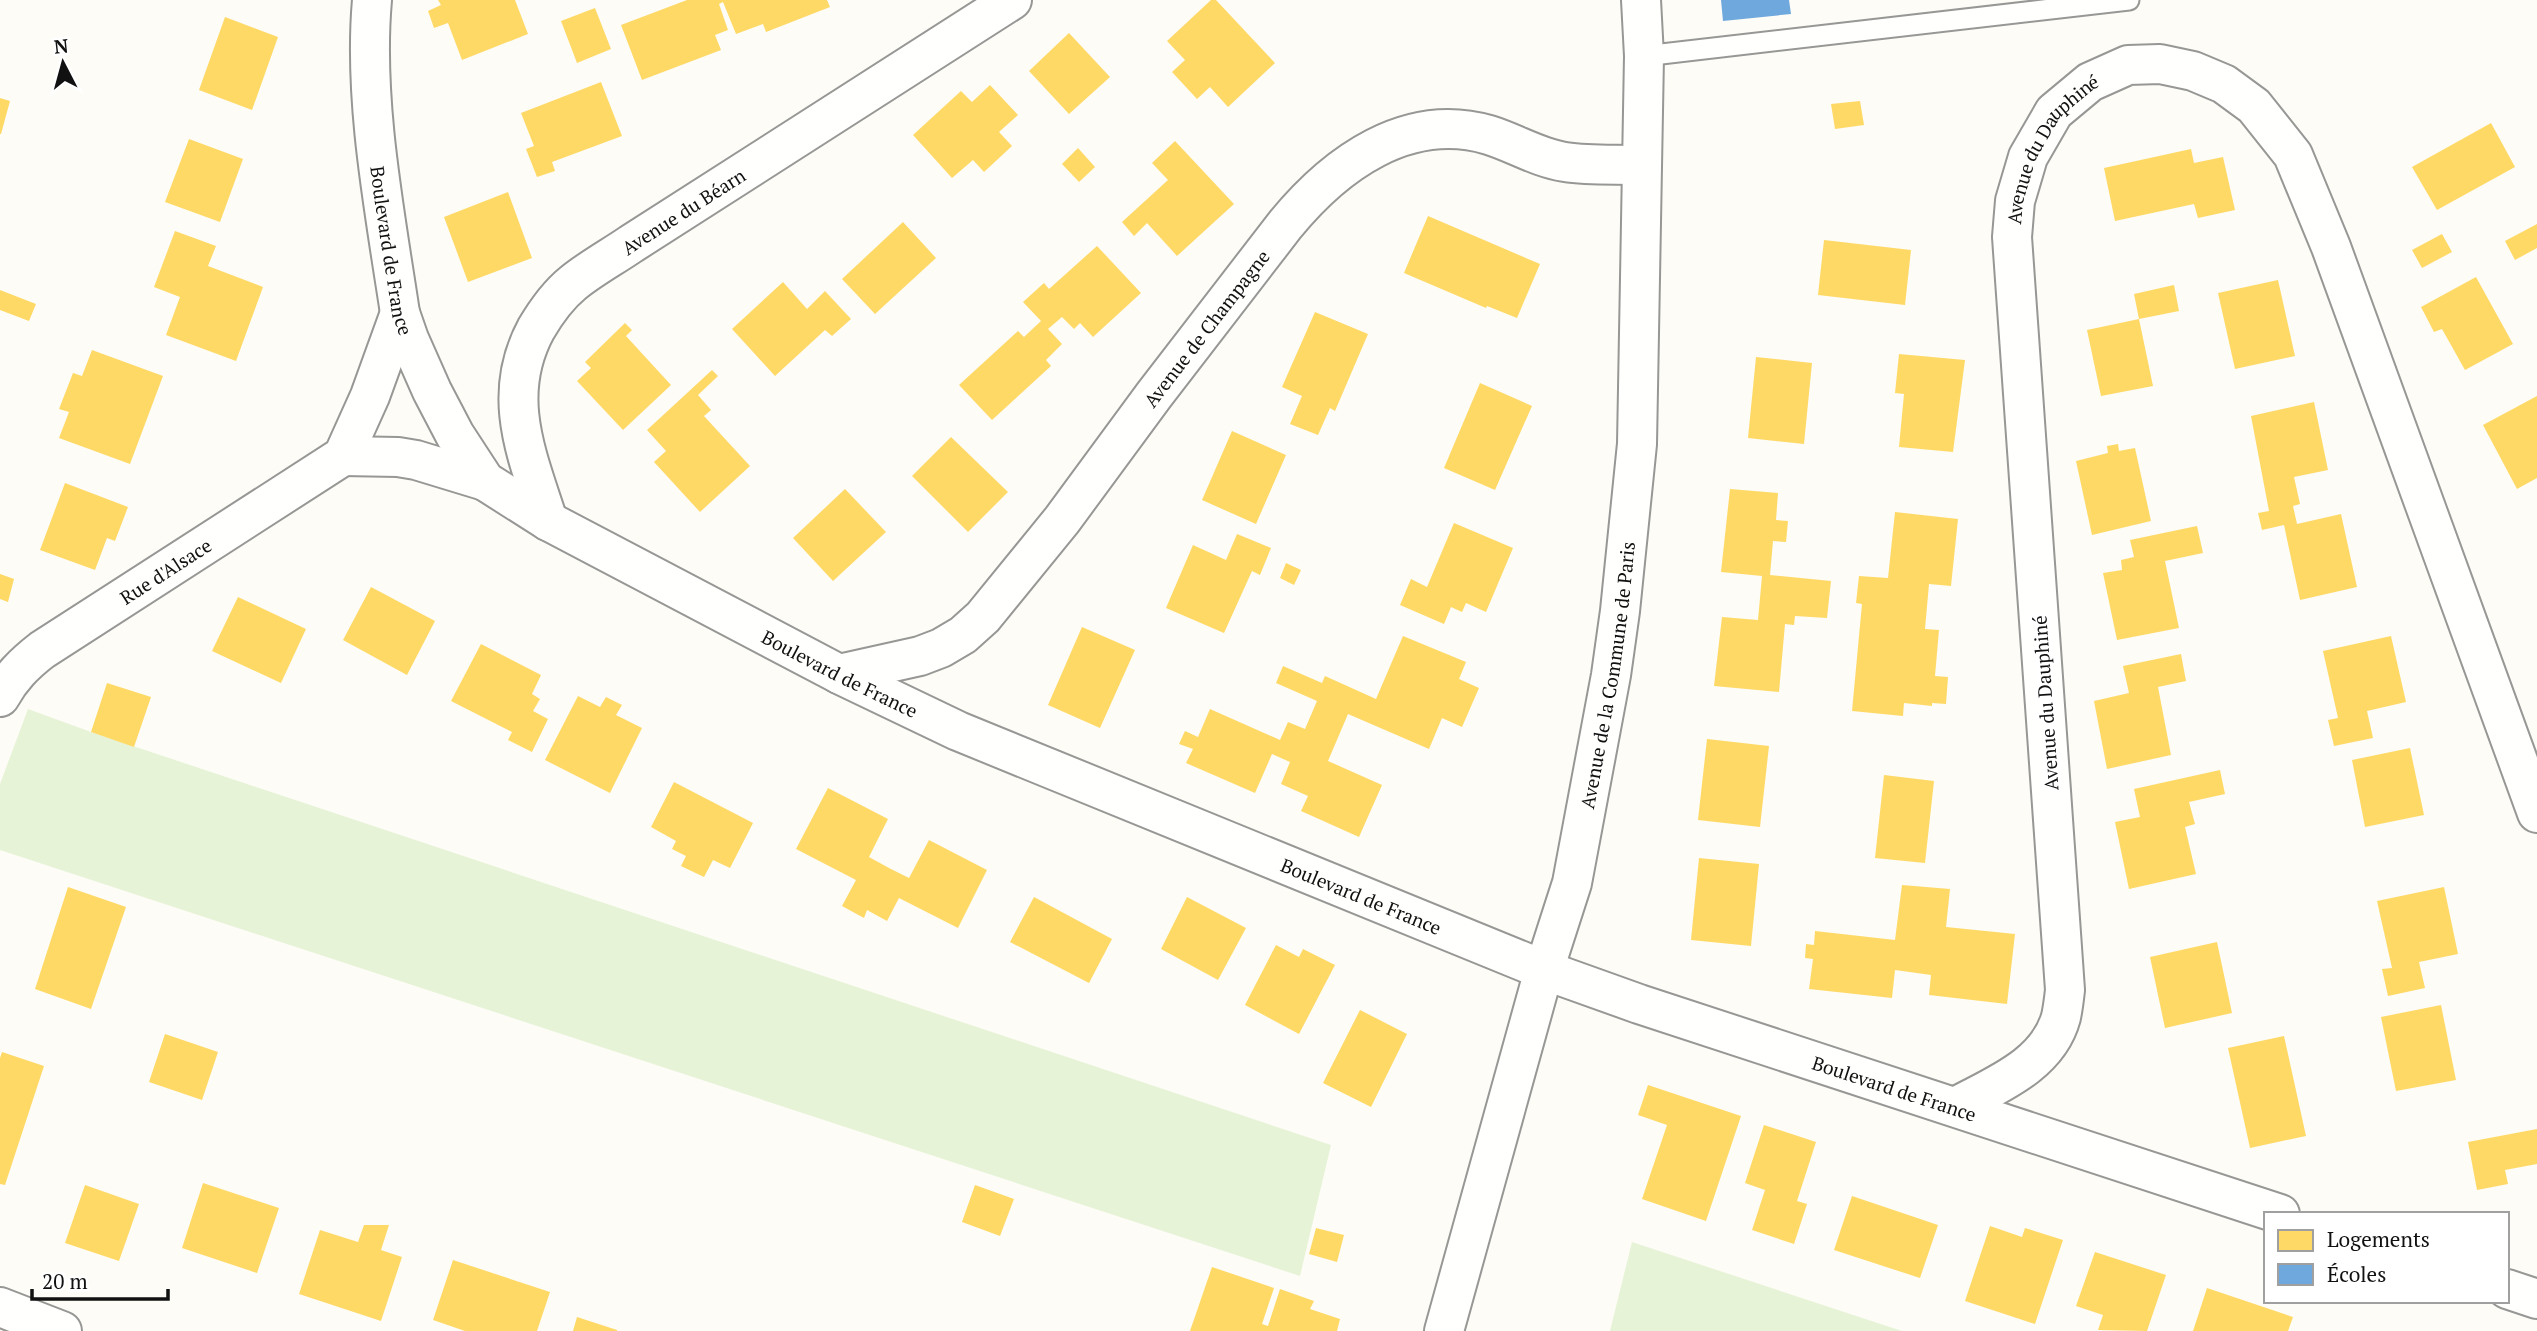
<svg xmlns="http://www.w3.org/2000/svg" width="2537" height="1331" viewBox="0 0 2537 1331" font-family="'PT Serif',serif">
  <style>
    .green { fill: #e7f3d7 }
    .homes { fill: #ffd966 }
    .schools { fill: #6fa8dc }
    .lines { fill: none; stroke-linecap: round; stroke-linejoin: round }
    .service-casing { stroke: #979795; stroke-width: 23 }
    .minor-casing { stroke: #979795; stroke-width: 42 }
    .tertiary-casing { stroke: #979795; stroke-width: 42 }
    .service { stroke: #fffffe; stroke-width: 19 }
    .minor { stroke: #fffffe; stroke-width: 38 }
    .tertiary { stroke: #fffffe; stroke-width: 38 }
    .labels { text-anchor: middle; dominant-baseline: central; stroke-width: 7; stroke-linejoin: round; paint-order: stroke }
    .street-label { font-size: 19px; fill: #111; stroke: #fff }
  </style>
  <rect width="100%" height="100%" fill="#fdfcf7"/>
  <path class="green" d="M 28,709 L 91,732 L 1331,1145 L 1300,1276 L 0,850 L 0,784 Z
    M 1632,1242 L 1902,1331 L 1610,1331 Z"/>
  <path class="homes" d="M 438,0 L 515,0 L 528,34 L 462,60 L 448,23 L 434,28 L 428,11 L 441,5 Z
    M 687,0 L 827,0 L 830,7 L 766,32 L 763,24 L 736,34 L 723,2 L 719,4 L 728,30 L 715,35 L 721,50 L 642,80 L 621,25 Z
    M 1211,0 L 1216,0 L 1275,63 L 1228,107 L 1210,87 L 1197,99 L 1172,72 L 1185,60 L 1167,41 Z
    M 595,8 L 611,49 L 577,63 L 561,21 Z
    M 225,17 L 278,37 L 252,110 L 199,90 Z
    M 1069,33 L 1110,77 L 1069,114 L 1029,71 Z
    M 601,82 L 622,136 L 552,162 L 555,171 L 537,177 L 526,149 L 534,146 L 521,113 Z
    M 990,85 L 1018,115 L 999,132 L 1012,146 L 984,172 L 973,160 L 952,178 L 913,135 L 961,91 L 972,102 Z
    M 0,98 L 10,101 L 1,134 L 0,134 Z
    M 1860,101 L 1864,125 L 1835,129 L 1831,104 Z
    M 2491,123 L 2515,167 L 2437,210 L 2412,167 Z
    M 189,139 L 243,159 L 220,222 L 165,202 Z
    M 1175,141 L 1234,204 L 1177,256 L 1147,223 L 1134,236 L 1122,222 L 1168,180 L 1152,163 Z
    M 1078,148 L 1095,167 L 1079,182 L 1062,164 Z
    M 2191,149 L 2194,163 L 2223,157 L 2235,210 L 2198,218 L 2194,204 L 2115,221 L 2104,168 Z
    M 508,192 L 532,258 L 468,282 L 444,217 Z
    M 1428,216 L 1540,264 L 1517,318 L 1487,306 L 1486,308 L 1404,273 Z
    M 903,222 L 936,258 L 875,314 L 842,279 Z
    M 2537,224 L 2537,248 L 2515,260 L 2505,241 Z
    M 175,231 L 216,246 L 208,266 L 263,287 L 236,361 L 166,335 L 180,297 L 154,287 Z
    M 2442,234 L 2452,252 L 2422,268 L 2412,250 Z
    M 1824,240 L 1911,250 L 1905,305 L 1818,295 Z
    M 1097,246 L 1141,293 L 1093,337 L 1080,323 L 1074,329 L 1062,317 L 1048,329 L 1062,344 L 1046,360 L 1051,366 L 992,420 L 959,385 L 1018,331 L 1024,337 L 1041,321 L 1023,302 L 1044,283 L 1049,289 Z
    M 2476,277 L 2513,344 L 2465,370 L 2442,329 L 2434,332 L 2421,307 Z
    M 2278,280 L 2295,356 L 2235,369 L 2218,293 Z
    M 783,282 L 807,309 L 825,291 L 851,319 L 832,336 L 825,330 L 775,376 L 732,329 Z
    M 2174,285 L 2179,311 L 2139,319 L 2134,294 Z
    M 0,290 L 36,304 L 29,321 L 0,310 Z
    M 1315,312 L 1368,334 L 1335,411 L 1330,408 L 1318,435 L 1290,424 L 1302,396 L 1282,387 Z
    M 2139,319 L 2153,386 L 2101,396 L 2087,330 Z
    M 625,323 L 632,330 L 626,336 L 671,385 L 623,430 L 577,381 L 591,368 L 585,362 Z
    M 92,350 L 163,376 L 130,464 L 59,438 L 69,412 L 59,409 L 73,373 L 82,376 Z
    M 1899,354 L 1965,360 L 1953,452 L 1899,447 L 1904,394 L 1895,393 Z
    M 1756,357 L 1812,363 L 1804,444 L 1748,438 Z
    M 712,370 L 718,376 L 698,395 L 711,410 L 704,416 L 750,466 L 700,512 L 654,462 L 666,451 L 647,430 Z
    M 1480,383 L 1532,406 L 1495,490 L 1444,468 Z
    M 2537,396 L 2537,478 L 2517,489 L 2483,425 Z
    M 2314,402 L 2328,470 L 2294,477 L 2300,504 L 2293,506 L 2297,524 L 2341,514 L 2357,587 L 2300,600 L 2284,525 L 2262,530 L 2258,513 L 2269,511 L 2251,416 Z
    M 1232,431 L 1286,455 L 1256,524 L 1202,500 Z
    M 951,437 L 1008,492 L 968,532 L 912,476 Z
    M 2118,444 L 2119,451 L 2135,448 L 2151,521 L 2092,535 L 2076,461 L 2108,453 L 2107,446 Z
    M 65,483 L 128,507 L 115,541 L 107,538 L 95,570 L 40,550 Z
    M 845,489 L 886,532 L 833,581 L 793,538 Z
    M 1730,489 L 1778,493 L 1776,520 L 1788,521 L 1786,542 L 1773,541 L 1770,575 L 1831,581 L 1827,618 L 1795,616 L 1794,625 L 1785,624 L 1779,692 L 1714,686 L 1722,617 L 1758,620 L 1762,576 L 1721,572 Z
    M 1895,512 L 1958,519 L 1951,586 L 1929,584 L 1925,629 L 1939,630 L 1935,676 L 1948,677 L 1946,704 L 1932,703 L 1932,706 L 1904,703 L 1903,716 L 1852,711 L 1862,604 L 1856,603 L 1859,576 L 1888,578 Z
    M 1454,523 L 1513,548 L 1486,612 L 1466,603 L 1462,612 L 1451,607 L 1444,624 L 1400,605 L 1411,579 L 1427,587 Z
    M 2197,526 L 2203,553 L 2165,561 L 2179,628 L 2117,640 L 2103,573 L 2122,570 L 2121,560 L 2134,557 L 2130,540 Z
    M 1237,534 L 1271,548 L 1260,575 L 1252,571 L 1224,633 L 1166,608 L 1193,545 L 1226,560 Z
    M 1286,563 L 1301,570 L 1294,585 L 1280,578 Z
    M 0,574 L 14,579 L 8,602 L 0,599 Z
    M 371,587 L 435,621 L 407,675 L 343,640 Z
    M 238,597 L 306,629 L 281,683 L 212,651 Z
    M 1082,627 L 1135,650 L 1100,728 L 1048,705 Z
    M 1403,636 L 1466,662 L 1459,679 L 1479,688 L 1462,727 L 1442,718 L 1429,749 L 1348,714 L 1328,761 L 1382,785 L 1359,837 L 1301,811 L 1308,796 L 1281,784 L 1290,762 L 1272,754 L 1255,793 L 1186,763 L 1193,749 L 1179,744 L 1185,731 L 1198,737 L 1210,709 L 1280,740 L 1288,722 L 1305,729 L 1317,701 L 1276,683 L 1283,666 L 1322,683 L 1325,676 L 1376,699 Z
    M 2391,636 L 2406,702 L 2367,711 L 2373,738 L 2334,746 L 2328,720 L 2338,718 L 2323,651 Z
    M 481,644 L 541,675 L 532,694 L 540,699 L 533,711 L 548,719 L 532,752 L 508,740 L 512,732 L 451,701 Z
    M 2181,654 L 2186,681 L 2158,687 L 2171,755 L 2107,769 L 2094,701 L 2129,693 L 2123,666 Z
    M 107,683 L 151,697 L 134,747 L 91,732 Z
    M 578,696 L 600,707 L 606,697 L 622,705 L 616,715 L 642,728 L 610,793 L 545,760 Z
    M 1707,739 L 1769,746 L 1760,827 L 1698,820 Z
    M 2410,748 L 2424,815 L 2365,827 L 2352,760 Z
    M 2220,770 L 2225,794 L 2189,802 L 2195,824 L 2185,827 L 2196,874 L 2129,889 L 2115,822 L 2140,817 L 2134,789 Z
    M 1884,775 L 1934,781 L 1925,863 L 1875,858 Z
    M 674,782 L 753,823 L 730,868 L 713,860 L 704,877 L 681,866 L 686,856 L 672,849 L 676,841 L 651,827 Z
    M 828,788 L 888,819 L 869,857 L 889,868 L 909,878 L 929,840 L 987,870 L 958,928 L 899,898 L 887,921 L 867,910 L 864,918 L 842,906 L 856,880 L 796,849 Z
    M 1699,858 L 1759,864 L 1751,946 L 1691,940 Z
    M 1902,885 L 1950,889 L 1946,927 L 2015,934 L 2007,1004 L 1929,995 L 1931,975 L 1895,970 L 1892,998 L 1809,989 L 1813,959 L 1805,958 L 1806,944 L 1814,945 L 1815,931 L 1895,940 Z
    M 68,887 L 126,907 L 91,1009 L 35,989 Z
    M 2444,887 L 2458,954 L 2419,962 L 2425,988 L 2388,996 L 2382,969 L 2392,968 L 2377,901 Z
    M 1034,897 L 1112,939 L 1089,983 L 1010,942 Z
    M 1187,897 L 1246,928 L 1218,980 L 1161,949 Z
    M 2217,942 L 2232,1013 L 2165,1028 L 2150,957 Z
    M 1276,945 L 1299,957 L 1303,949 L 1335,965 L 1299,1034 L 1245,1005 Z
    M 2441,1005 L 2456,1080 L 2396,1091 L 2381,1017 Z
    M 1360,1010 L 1407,1034 L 1371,1107 L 1323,1083 Z
    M 165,1034 L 218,1052 L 202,1100 L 149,1082 Z
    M 2284,1036 L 2306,1136 L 2250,1148 L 2228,1048 Z
    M 2,1052 L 44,1066 L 5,1185 L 0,1184 L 0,1058 Z
    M 1648,1085 L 1741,1116 L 1706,1221 L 1642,1199 L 1667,1125 L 1638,1115 Z
    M 1764,1125 L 1816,1142 L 1797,1201 L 1807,1204 L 1794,1244 L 1752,1230 L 1765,1190 L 1745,1183 Z
    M 2537,1129 L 2537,1164 L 2505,1170 L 2508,1184 L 2477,1190 L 2468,1142 Z
    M 203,1183 L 279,1208 L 257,1273 L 182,1248 Z
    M 85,1185 L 139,1204 L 119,1261 L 65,1243 Z
    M 975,1185 L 1014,1199 L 1000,1236 L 962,1222 Z
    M 1852,1196 L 1938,1225 L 1920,1278 L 1834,1250 Z
    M 364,1225 L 389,1225 L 381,1250 L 402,1257 L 381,1321 L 299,1294 L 320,1230 L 358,1242 Z
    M 1990,1226 L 2022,1237 L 2025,1228 L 2063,1240 L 2035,1324 L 1965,1301 Z
    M 1316,1228 L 1344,1235 L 1337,1262 L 1309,1254 Z
    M 2095,1252 L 2166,1275 L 2147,1331 L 2098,1330 L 2103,1315 L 2076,1306 Z
    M 453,1260 L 550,1292 L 537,1331 L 465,1331 L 433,1320 Z
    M 1212,1267 L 1274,1288 L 1262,1324 L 1268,1326 L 1280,1289 L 1314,1301 L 1310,1309 L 1340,1319 L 1337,1331 L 1190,1331 Z
    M 2207,1288 L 2293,1317 L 2288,1331 L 2193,1331 Z
    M 577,1317 L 617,1330 L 617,1331 L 573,1331 Z"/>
  <path class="schools" d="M 1721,0 L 1789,0 L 1791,14 L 1723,21 Z"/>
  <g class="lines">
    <defs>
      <path id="service" d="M 1644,56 L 2129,0"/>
      <g id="minor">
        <path id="s1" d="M 372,0 C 363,101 385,213 400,313 L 409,339 L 432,391 L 455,435 L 485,481 L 548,521 L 839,674 L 958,731 L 1544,970 L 1639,1004 L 2280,1214"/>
        <path d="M 343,456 L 398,457 L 416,460 L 485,481"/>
        <path id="s2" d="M 548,521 C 527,455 500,396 536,329 C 546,312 557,296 573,283 C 590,269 612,257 631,244 L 1012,0"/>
        <path id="s3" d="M 839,674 L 920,656 L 941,648 L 963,635 L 983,617 L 1062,520 L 1154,395 L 1285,225 C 1335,164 1407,111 1489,135 C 1515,143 1538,158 1565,162 C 1590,166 1616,164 1640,165"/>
        <path id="s4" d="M 0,697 C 11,677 24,664 42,650 L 343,456 L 370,396 L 400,313"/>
        <path id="s5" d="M 1957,1106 C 1996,1085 2048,1065 2061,1017 C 2063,1008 2064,999 2065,990 L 2012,237 L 2015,201 L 2028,157 L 2054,112 L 2090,82 L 2128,65 L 2160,64 L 2193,71 L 2224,84 L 2254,106 L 2293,155 L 2331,247 L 2537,813"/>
        <path d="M 2507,1289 L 2537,1299"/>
        <path d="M 0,1307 L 62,1331"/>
      </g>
      <g id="tertiary">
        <path id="s6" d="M 1444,1331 L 1544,970 L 1572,883 L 1611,675 L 1620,611 L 1637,444 L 1644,56 L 1641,0"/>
      </g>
    </defs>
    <use href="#service" class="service-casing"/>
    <use href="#minor" class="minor-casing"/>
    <use href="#tertiary" class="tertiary-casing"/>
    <use href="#service" class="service"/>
    <use href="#minor" class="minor"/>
    <use href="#tertiary" class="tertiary"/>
  </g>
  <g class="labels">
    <g class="street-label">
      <text stroke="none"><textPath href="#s5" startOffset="1024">Avenue du Dauphiné</textPath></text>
      <text stroke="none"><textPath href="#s2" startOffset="390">Avenue du Béarn</textPath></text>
      <text stroke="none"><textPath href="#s1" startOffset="252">Boulevard de France</textPath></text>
      <text stroke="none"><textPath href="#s3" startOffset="523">Avenue de Champagne</textPath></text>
      <text stroke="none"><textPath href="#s4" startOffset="210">Rue d'Alsace</textPath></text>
      <text stroke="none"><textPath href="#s1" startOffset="908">Boulevard de France</textPath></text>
      <text stroke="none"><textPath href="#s6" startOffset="677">Avenue de la Commune de Paris</textPath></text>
      <text transform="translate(2045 703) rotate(-94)">Avenue du Dauphiné</text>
      <text stroke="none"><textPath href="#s1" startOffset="1475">Boulevard de France</textPath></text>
      <text stroke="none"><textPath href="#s1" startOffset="2042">Boulevard de France</textPath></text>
    </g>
  </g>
  <rect x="2264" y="1212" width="245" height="91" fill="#ffffff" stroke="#a0a0a0" stroke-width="2"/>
  <rect x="2278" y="1230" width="35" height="21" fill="#ffd966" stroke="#a0a0a0" stroke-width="2"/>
  <text x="2327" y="1247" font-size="21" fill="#111111">Logements</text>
  <rect x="2278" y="1264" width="35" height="21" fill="#6fa8dc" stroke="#a0a0a0" stroke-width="2"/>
  <text x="2327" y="1282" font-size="21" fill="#111111">Écoles</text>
  <g transform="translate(63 63) rotate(354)" stroke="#ffffff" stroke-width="5" paint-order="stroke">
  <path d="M0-5L12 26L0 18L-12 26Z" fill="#111111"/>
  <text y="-10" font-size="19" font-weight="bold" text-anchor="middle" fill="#111111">N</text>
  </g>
  <path d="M32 1289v10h136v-10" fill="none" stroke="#111111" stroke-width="3.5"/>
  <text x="42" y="1289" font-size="21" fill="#111111" stroke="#ffffff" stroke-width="5" paint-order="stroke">20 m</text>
</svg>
